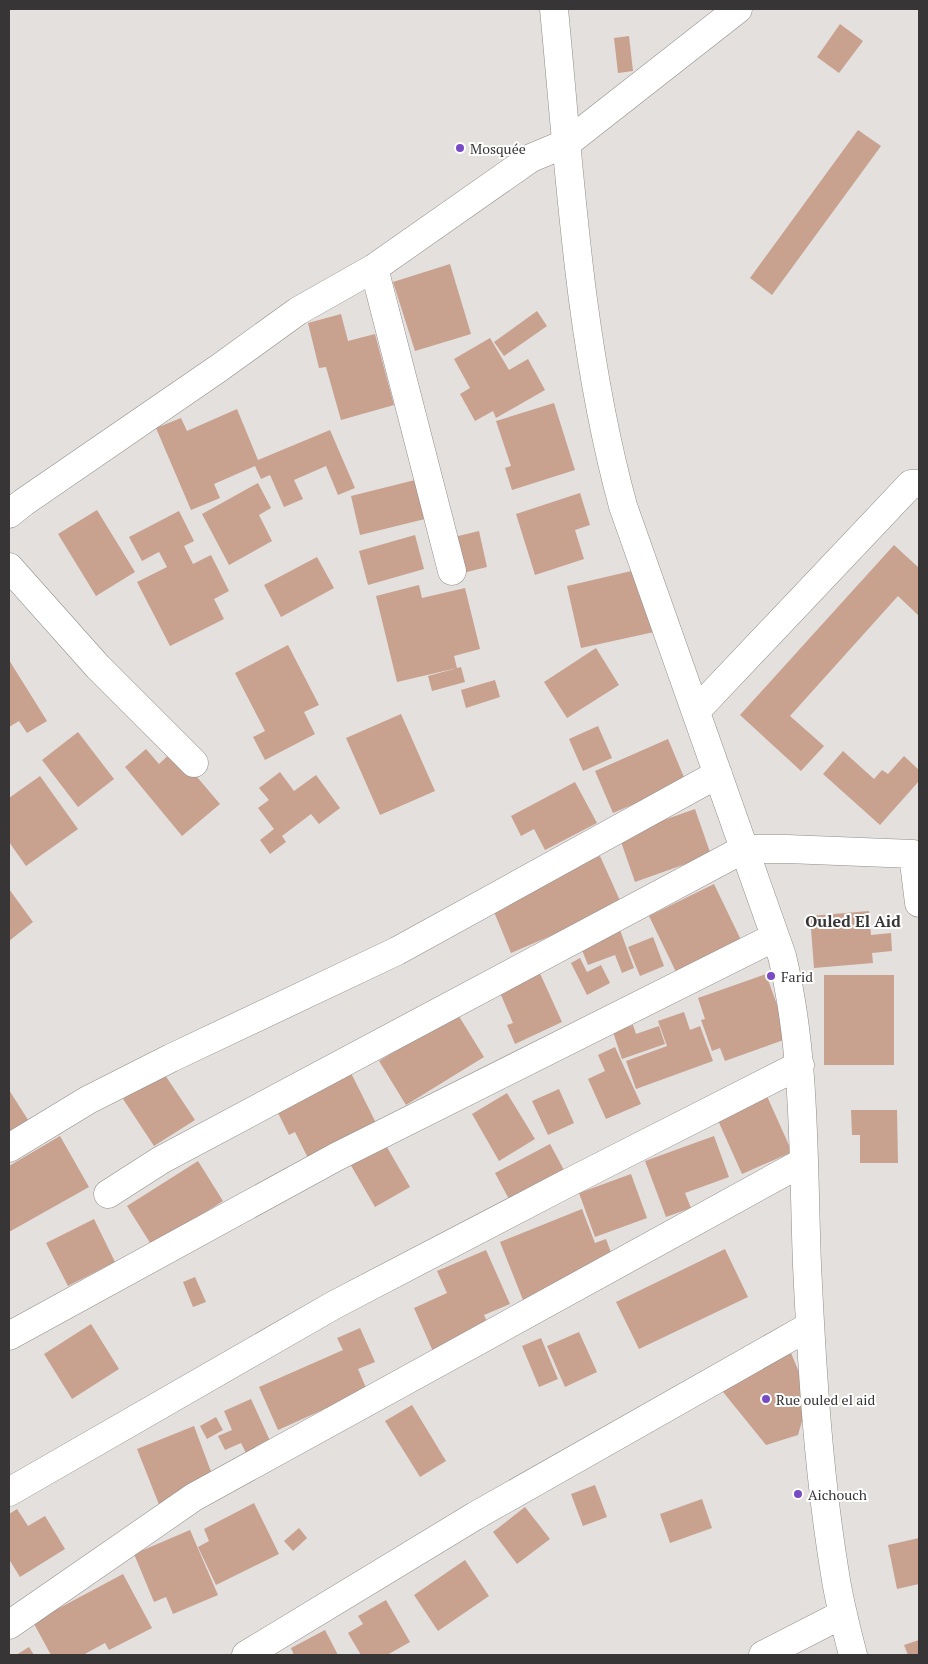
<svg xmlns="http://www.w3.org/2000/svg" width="928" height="1664" viewBox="0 0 928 1664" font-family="'PT Serif',serif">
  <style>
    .building { fill: #c8a18f }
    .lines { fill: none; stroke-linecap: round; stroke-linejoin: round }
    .minor-casing { stroke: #908c8a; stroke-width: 29 }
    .minor { stroke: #fff; stroke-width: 28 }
    .poi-dot { fill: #784bc4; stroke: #fff; stroke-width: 2 }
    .labels { text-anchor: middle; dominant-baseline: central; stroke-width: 4; stroke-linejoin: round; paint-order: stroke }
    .poi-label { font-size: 14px; fill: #373535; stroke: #fff; text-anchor: start }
    .quarter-label { font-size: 16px; font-weight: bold; fill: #373535; stroke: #fff }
  </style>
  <rect width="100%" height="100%" fill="#e4e0de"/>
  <path class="building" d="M 840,24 L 863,41 L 839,73 L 817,57 Z
    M 629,36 L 633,71 L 618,73 L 614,38 Z
    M 858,130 L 881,146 L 772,295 L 750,278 Z
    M 450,264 L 471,334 L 415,351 L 393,282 Z
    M 537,311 L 547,326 L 504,356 L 494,342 Z
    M 341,314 L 348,341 L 375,334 L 394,405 L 341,420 L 326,367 L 319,368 L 308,323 Z
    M 490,338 L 509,370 L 528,359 L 545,390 L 496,418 L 493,411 L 475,421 L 460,394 L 470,388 L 454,359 Z
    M 554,403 L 575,470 L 512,490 L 505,468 L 511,466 L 496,421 Z
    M 237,409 L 258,460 L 330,430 L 355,488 L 338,495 L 326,466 L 294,480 L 303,499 L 284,507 L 270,475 L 261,479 L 255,466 L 214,484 L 220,498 L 191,510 L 156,428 L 181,418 L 187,431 Z
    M 415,480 L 425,519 L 360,535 L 351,496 Z
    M 258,483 L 271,508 L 259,515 L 272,541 L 229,565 L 202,514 Z
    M 580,493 L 590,525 L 575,530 L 584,559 L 535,575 L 516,514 Z
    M 97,510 L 135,572 L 96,596 L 58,534 Z
    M 179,511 L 194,541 L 184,546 L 193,564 L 211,555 L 229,591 L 214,599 L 224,619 L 170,646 L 137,582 L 167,567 L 159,552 L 142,561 L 129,537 Z
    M 479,531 L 487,567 L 459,574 L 450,538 Z
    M 415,535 L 424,569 L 368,585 L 359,551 Z
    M 894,545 L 919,568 L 919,616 L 898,596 L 790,716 L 824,746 L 801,771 L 740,715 Z
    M 317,557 L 334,588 L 281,617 L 264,585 Z
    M 640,569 L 654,632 L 581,648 L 567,586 Z
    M 419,585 L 422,598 L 465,588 L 480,649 L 454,656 L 457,668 L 397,682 L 376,596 Z
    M 288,645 L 319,705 L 304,712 L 315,734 L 265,760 L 253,737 L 265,731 L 235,673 Z
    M 596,648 L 619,685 L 567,718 L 544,682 Z
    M 9,660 L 47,721 L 27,733 L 19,721 L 9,727 Z
    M 461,667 L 465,682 L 432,691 L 428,676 Z
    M 495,680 L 500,697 L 466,708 L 461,690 Z
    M 401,714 L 435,791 L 380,815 L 346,738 Z
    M 598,726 L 612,758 L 583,771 L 569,739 Z
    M 78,732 L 114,779 L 78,807 L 42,760 Z
    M 668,739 L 686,782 L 613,813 L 595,771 Z
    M 146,749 L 159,764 L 174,750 L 220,804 L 182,836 L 125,767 Z
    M 843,751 L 874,779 L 882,770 L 888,774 L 904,756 L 919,770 L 919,781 L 880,825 L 823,774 Z
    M 280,772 L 294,791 L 316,775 L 340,808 L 319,824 L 311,814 L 282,836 L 286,842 L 270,854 L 260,840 L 274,829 L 258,808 L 269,800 L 259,788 Z
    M 40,776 L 78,829 L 26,866 L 9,842 L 9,798 Z
    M 575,782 L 597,823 L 545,850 L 534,829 L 521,836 L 511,816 Z
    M 695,809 L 711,855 L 635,882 L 619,836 Z
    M 600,856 L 622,905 L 511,953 L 492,907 L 541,881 Z
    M 714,884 L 741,940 L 676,972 L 649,916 Z
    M 9,889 L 33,922 L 9,941 Z
    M 869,911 L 871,935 L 891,933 L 892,951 L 872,953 L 873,963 L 814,968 L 810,916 Z
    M 620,930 L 634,968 L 622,973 L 615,955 L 588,965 L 580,945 Z
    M 653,937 L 664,966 L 640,976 L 628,947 Z
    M 580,958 L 587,972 L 601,965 L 610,983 L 587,995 L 571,963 Z
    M 538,969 L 562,1022 L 515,1044 L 507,1025 L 513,1023 L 498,988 Z
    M 766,974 L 789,1038 L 725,1061 L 720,1048 L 712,1051 L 701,1020 L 705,1019 L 698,998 Z
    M 824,975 L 894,975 L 894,1065 L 824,1065 Z
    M 684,1012 L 690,1030 L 700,1026 L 713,1061 L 636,1089 L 626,1061 L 667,1046 L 658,1021 Z
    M 457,1013 L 484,1057 L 406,1105 L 379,1061 Z
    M 633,1025 L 636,1034 L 659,1026 L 665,1044 L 622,1059 L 613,1032 Z
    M 615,1047 L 641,1104 L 606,1119 L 588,1079 L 605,1071 L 598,1055 Z
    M 163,1072 L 195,1120 L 154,1146 L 123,1099 Z
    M 351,1073 L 377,1125 L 309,1160 L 295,1132 L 289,1135 L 277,1111 Z
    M 559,1089 L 574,1123 L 548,1135 L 532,1101 Z
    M 9,1090 L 30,1123 L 9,1136 Z
    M 507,1093 L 535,1139 L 499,1161 L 472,1114 Z
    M 766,1094 L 792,1152 L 742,1174 L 716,1116 Z
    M 851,1110 L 897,1110 L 898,1163 L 860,1163 L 860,1135 L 852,1135 Z
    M 60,1136 L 89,1187 L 9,1232 L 9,1166 Z
    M 714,1136 L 729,1177 L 685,1193 L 691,1208 L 666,1217 L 645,1161 Z
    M 384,1142 L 410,1187 L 375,1207 L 349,1162 Z
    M 550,1144 L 565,1172 L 510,1201 L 495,1173 Z
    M 198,1161 L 223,1201 L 152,1246 L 127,1206 Z
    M 631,1174 L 647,1218 L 595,1237 L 579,1193 Z
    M 582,1209 L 595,1243 L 606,1239 L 615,1263 L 523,1300 L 500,1242 Z
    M 94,1219 L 115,1262 L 68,1286 L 46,1243 Z
    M 725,1249 L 748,1297 L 639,1349 L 616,1302 Z
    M 486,1250 L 510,1304 L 484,1315 L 491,1331 L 435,1356 L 414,1308 L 447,1293 L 437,1271 Z
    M 195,1277 L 206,1302 L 193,1307 L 183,1282 Z
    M 91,1324 L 119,1369 L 72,1399 L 44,1354 Z
    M 360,1328 L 375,1362 L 358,1369 L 367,1390 L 278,1430 L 259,1387 L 343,1350 L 337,1338 Z
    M 579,1332 L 597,1372 L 565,1387 L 547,1346 Z
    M 541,1338 L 558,1379 L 539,1387 L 522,1346 Z
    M 791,1353 L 801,1377 L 805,1411 L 798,1435 L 766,1445 L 719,1387 Z
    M 251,1399 L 271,1443 L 247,1455 L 241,1443 L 225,1450 L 218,1436 L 232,1430 L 224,1411 Z
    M 412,1405 L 446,1461 L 420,1477 L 385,1421 Z
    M 216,1417 L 223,1430 L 207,1439 L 200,1426 Z
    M 194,1426 L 216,1485 L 160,1507 L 137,1449 Z
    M 595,1485 L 607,1517 L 583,1526 L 571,1494 Z
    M 702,1499 L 712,1528 L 670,1543 L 660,1514 Z
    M 254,1503 L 279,1554 L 216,1585 L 198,1547 L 209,1541 L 204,1529 Z
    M 525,1507 L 550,1539 L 517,1564 L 493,1532 Z
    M 17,1509 L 28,1526 L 45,1516 L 65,1549 L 20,1577 L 10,1561 L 9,1562 L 9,1514 Z
    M 299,1528 L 307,1538 L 293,1551 L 284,1541 Z
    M 190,1530 L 218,1595 L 173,1614 L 166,1597 L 154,1602 L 134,1554 Z
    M 919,1538 L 919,1584 L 897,1589 L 888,1545 Z
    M 465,1560 L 489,1596 L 438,1631 L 414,1595 Z
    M 123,1574 L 152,1628 L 109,1650 L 105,1643 L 83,1655 L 51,1655 L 33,1622 Z
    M 386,1600 L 410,1642 L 387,1655 L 361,1655 L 348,1633 L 363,1624 L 358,1616 Z
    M 325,1630 L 338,1655 L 294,1655 L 291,1648 Z
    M 919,1640 L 919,1655 L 908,1655 L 904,1645 Z
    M 29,1647 L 34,1655 L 16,1655 Z"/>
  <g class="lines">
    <defs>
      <path id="minor" d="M 554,9 C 570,175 579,345 623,506 L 782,956 C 806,1056 803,1161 807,1265 C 812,1368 818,1471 835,1574 C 839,1601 846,1628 853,1655
        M 374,268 L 452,571
        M 9,514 L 24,502 L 219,368 L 298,311 L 374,268 L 531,158 L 567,143 L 738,9
        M 9,567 L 98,667 L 194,763
        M 696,711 L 911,484 L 919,484
        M 9,1148 L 88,1100 L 171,1058 L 397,951 L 718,774
        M 108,1194 L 161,1160 L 744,849 L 787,849 L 913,854 L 919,903
        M 9,1336 L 336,1157 L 775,937
        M 9,1492 L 334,1305 L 564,1185 L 800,1065
        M 9,1625 L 194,1497 L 803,1162
        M 246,1655 L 475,1516 L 810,1326
        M 763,1655 L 843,1614"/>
    </defs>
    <use href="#minor" class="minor-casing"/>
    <use href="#minor" class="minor"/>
  </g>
  <g class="poi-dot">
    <circle cx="460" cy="148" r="5"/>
    <circle cx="771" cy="976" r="5"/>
    <circle cx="766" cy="1399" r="5"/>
    <circle cx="798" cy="1494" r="5"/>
  </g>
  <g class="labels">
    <g class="poi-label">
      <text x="470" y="148">Mosquée</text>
      <text x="781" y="976">Farid</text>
      <text x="776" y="1399">Rue ouled el aid</text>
      <text x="808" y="1494">Aichouch</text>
    </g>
    <g class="quarter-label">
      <text x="853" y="921">Ouled El Aid</text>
    </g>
  </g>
  <rect width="928" height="1664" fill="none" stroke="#373535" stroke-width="20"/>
</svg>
